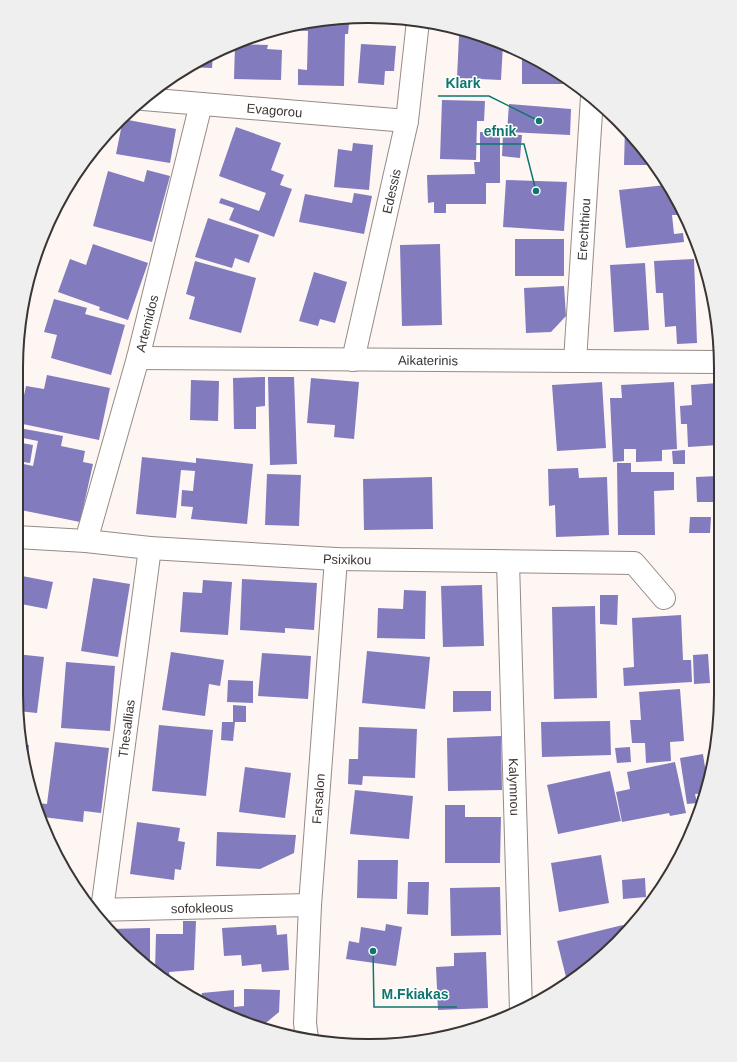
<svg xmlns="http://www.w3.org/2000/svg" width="737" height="1062" viewBox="0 0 737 1062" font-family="Arial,sans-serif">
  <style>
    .building { fill: #827bbe }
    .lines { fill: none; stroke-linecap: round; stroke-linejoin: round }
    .minor-casing { stroke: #958b87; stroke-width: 24 }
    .minor { stroke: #fff; stroke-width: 22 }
    .labels { text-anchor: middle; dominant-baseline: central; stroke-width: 3; stroke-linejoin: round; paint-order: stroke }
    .street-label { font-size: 13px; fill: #393533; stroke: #fff }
    .rim { fill: none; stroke: #393533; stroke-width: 2 }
    .leader { fill: none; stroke: #0f766e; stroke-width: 1.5 }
    .callout-dot { fill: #0f766e; stroke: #fff; stroke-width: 1.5 }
    .callout-label { font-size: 14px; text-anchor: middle; font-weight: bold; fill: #0f766e; stroke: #fff; stroke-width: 3; stroke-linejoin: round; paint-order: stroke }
  </style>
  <rect width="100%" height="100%" fill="#fef6f2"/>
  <path class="building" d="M 315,21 L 315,23 L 349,24 L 348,34 L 345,34 L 344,86 L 298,85 L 298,69 L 307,70 L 308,31 L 281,30 L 281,29 Z
    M 459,36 L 485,37 L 503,44 L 501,80 L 457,78 Z
    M 235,44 L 268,45 L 267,49 L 282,50 L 281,80 L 234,79 Z
    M 361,44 L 396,46 L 394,71 L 385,71 L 384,85 L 358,83 Z
    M 522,51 L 570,81 L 570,84 L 522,84 Z
    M 213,54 L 212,68 L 187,67 L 192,63 Z
    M 442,100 L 485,101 L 484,121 L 477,121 L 476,160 L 440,159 Z
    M 509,104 L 571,109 L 570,135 L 507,132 Z
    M 123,119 L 176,129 L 170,163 L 116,154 Z
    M 236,127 L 281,143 L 271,170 L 284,175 L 280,185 L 292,189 L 274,237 L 229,220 L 234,208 L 219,203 L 221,198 L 259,211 L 266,193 L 219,176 Z
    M 625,128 L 633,136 L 653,165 L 624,165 Z
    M 480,132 L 500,133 L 500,183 L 486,183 L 486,204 L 446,204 L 446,213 L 434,213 L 434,202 L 428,203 L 427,175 L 475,174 L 474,162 L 480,162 Z
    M 503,134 L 522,135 L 520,158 L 502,156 Z
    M 353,143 L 373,145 L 369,190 L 334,187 L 338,149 L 352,151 Z
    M 147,170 L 170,176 L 152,242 L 93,226 L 108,171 L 144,182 Z
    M 506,180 L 567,182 L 564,231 L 503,227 Z
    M 666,185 L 676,199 L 677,215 L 672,215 L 674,234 L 683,233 L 684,242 L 626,248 L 619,190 Z
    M 354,193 L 372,196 L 364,234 L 299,222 L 305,194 L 352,203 Z
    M 208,218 L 259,235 L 249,263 L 235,258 L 232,268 L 195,257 Z
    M 515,239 L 564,239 L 564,276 L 515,276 Z
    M 93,244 L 148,263 L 128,320 L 99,310 L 100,307 L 58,292 L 70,259 L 86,265 Z
    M 440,244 L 442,325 L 402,326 L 400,245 Z
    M 694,259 L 697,343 L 677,344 L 676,326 L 665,327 L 663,293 L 656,293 L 654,261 Z
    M 195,261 L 256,278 L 241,333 L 189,319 L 195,297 L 186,294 Z
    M 645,263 L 649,330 L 614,332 L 610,265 Z
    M 314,272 L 347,282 L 335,323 L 320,319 L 318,326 L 299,321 Z
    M 564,286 L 566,316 L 551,332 L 526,333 L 524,288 Z
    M 54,299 L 87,308 L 85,314 L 125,325 L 111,375 L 51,358 L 57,335 L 44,332 Z
    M 47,375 L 110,388 L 99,440 L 18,423 L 26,386 L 44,389 Z
    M 265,377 L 265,406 L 256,407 L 256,429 L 234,429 L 233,378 Z
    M 268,377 L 294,377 L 297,464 L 270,465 Z
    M 311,378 L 359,382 L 354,439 L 334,437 L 335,425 L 307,423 Z
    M 191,380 L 219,381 L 218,421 L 190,420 Z
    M 602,382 L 606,448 L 557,451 L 552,385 Z
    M 674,382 L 677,449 L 662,450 L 662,461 L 636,462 L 636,449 L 624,449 L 624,461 L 613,462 L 610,398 L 622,398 L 621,385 Z
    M 718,383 L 719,445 L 688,447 L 687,424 L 681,424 L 680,406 L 692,405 L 691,385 Z
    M 19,428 L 63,436 L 61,446 L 85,451 L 83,462 L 93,464 L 80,522 L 16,509 L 16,475 L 19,463 L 33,466 L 38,441 L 18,437 Z
    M 16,442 L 33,445 L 30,463 L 16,461 Z
    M 685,450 L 685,464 L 673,464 L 672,451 Z
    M 142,457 L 196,463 L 196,458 L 253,464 L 247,524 L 191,519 L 193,507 L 181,506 L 182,490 L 193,491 L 195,471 L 181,470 L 176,518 L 136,514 Z
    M 617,463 L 631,463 L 631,472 L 674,472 L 674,490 L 654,491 L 655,535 L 618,535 Z
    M 578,468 L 579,478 L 607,477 L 609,535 L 556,537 L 555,505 L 549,506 L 548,469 Z
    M 267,474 L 301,475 L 299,526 L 265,525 Z
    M 719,476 L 719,502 L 697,502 L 696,477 Z
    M 432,477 L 433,529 L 364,530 L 363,479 Z
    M 690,517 L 711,517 L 710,533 L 689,533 Z
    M 17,575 L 53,582 L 47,609 L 16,603 L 16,576 Z
    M 93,578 L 130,584 L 118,657 L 81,651 Z
    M 242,579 L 317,583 L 314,630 L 285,628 L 285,633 L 240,630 Z
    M 203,580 L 232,582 L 228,635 L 180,632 L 183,592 L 202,593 Z
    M 482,585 L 484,646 L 443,647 L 441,586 Z
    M 404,590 L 426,591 L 425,639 L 377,638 L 378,608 L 403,609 Z
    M 600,595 L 618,595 L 617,625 L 600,624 Z
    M 595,606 L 597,698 L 554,699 L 552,607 Z
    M 681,615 L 683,660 L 691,660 L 692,682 L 624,686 L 623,668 L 634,667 L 632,618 Z
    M 367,651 L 430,657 L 425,709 L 362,703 Z
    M 171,652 L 224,660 L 220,686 L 209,684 L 205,716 L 162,710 Z
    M 262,653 L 311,656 L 308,699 L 258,696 Z
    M 16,654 L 44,657 L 37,713 L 18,711 L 16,694 Z
    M 708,654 L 710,683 L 694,684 L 693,655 Z
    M 716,657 L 720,657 L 720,710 L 716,710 Z
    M 66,662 L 115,666 L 110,731 L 61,728 Z
    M 228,680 L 253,681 L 253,703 L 227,702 Z
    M 680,689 L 684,741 L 670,742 L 671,761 L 646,763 L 645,743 L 632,743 L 630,720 L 641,720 L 639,692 Z
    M 453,691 L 491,691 L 491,711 L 453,712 Z
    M 233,705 L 246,706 L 246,722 L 235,722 L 233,741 L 221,740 L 222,722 L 233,722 Z
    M 610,721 L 611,755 L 542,757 L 541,722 Z
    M 159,725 L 213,730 L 206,796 L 152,791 Z
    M 359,727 L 417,729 L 415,778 L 363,776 L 362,785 L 348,784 L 349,759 L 358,759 Z
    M 501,736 L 502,790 L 448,791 L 447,738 Z
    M 55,742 L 109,748 L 101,813 L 84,811 L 83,822 L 43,817 L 36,803 L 47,804 Z
    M 23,744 L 29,745 L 27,770 L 26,770 Z
    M 630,747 L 631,762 L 617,763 L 615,748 Z
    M 703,754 L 708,787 L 706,793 L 695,794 L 697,803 L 687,804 L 680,758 Z
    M 675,762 L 686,813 L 670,816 L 669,813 L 622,822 L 616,792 L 630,789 L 627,772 Z
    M 245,767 L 291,773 L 285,818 L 239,812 Z
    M 610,771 L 621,821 L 558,834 L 547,785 Z
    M 355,790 L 413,796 L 409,839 L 350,834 Z
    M 445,805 L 465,805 L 465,817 L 501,817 L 500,863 L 445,863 Z
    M 137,822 L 180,828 L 178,841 L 185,842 L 181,870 L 175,869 L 174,880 L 130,874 Z
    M 217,832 L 296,835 L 294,853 L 260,869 L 216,866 Z
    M 601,855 L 609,903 L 559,912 L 551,863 Z
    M 358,860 L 398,860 L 397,899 L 357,898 Z
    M 645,878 L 646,897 L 623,899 L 622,880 Z
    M 408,882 L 429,882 L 428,915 L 407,914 Z
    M 500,887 L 501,935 L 451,936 L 450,888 Z
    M 183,921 L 196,921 L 194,970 L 169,972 L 170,979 L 155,971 L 156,934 L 183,934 Z
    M 386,924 L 402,927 L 396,966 L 346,959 L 349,941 L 359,943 L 361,927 L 385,931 Z
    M 276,925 L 277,935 L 287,934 L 289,970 L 262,972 L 261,964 L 242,966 L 241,955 L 224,956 L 222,928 Z
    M 623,925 L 625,933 L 601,958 L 567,981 L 557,941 Z
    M 150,928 L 150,967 L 136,959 L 110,929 Z
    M 486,952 L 488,1008 L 438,1010 L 436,967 L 454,966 L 454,953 Z
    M 244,989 L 280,990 L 279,1012 L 261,1027 L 233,1019 L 201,999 L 202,993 L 234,990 L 234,1007 L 244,1006 Z"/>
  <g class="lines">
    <defs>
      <g id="minor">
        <path id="s1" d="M 143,99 L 407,121"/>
        <path id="s2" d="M 138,358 L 718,362"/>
        <path id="s3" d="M 353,360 L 407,121 L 418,21"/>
        <path id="s4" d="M 575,361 L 592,97"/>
        <path id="s5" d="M 16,537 L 86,541 L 150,548 L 336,559 L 634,563 L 664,598"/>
        <path id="s6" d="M 86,541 L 138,358 L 201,104"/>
        <path id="s7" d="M 508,562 L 521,1011"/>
        <path id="s8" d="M 93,910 L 310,905"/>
        <path id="s9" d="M 102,910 L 150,548"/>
        <path id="s10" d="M 307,1039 L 305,1023 L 310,905 L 336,559"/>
      </g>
    </defs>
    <use href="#minor" class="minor-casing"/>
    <use href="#minor" class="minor"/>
  </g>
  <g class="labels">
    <g class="street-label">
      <text stroke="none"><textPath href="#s1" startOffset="132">Evagorou</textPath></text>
      <text stroke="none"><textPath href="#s3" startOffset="173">Edessis</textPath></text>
      <text stroke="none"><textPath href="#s4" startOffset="132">Erechthiou</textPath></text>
      <text stroke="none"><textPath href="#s6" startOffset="226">Artemidos</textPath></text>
      <text stroke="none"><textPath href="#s2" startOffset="290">Aikaterinis</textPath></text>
      <text stroke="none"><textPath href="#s5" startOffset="332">Psixikou</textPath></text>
      <text stroke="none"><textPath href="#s9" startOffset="183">Thesallias</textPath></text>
      <text stroke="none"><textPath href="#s7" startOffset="225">Kalymnou</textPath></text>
      <text stroke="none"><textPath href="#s10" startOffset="241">Farsalon</textPath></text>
      <text stroke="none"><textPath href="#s8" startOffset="109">sofokleous</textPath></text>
    </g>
  </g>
  <path d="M0 0H737V1062H0ZM368 23H369A345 345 0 0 1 714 368V694A345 345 0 0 1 369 1039H368A345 345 0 0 1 23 694V368A345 345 0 0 1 368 23Z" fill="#efefef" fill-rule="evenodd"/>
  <path class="rim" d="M368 23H369A345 345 0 0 1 714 368V694A345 345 0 0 1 369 1039H368A345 345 0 0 1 23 694V368A345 345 0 0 1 368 23Z"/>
  <path class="leader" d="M539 121L489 96H438M536 191L524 144H476M373 951L374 1007H457"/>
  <g class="callout-dot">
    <circle cx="539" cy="121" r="4"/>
    <circle cx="536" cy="191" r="4"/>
    <circle cx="373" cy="951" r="4"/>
  </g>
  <g class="callout-label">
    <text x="463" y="88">Klark</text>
    <text x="500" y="136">efnik</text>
    <text x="415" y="999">M.Fkiakas</text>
  </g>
</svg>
